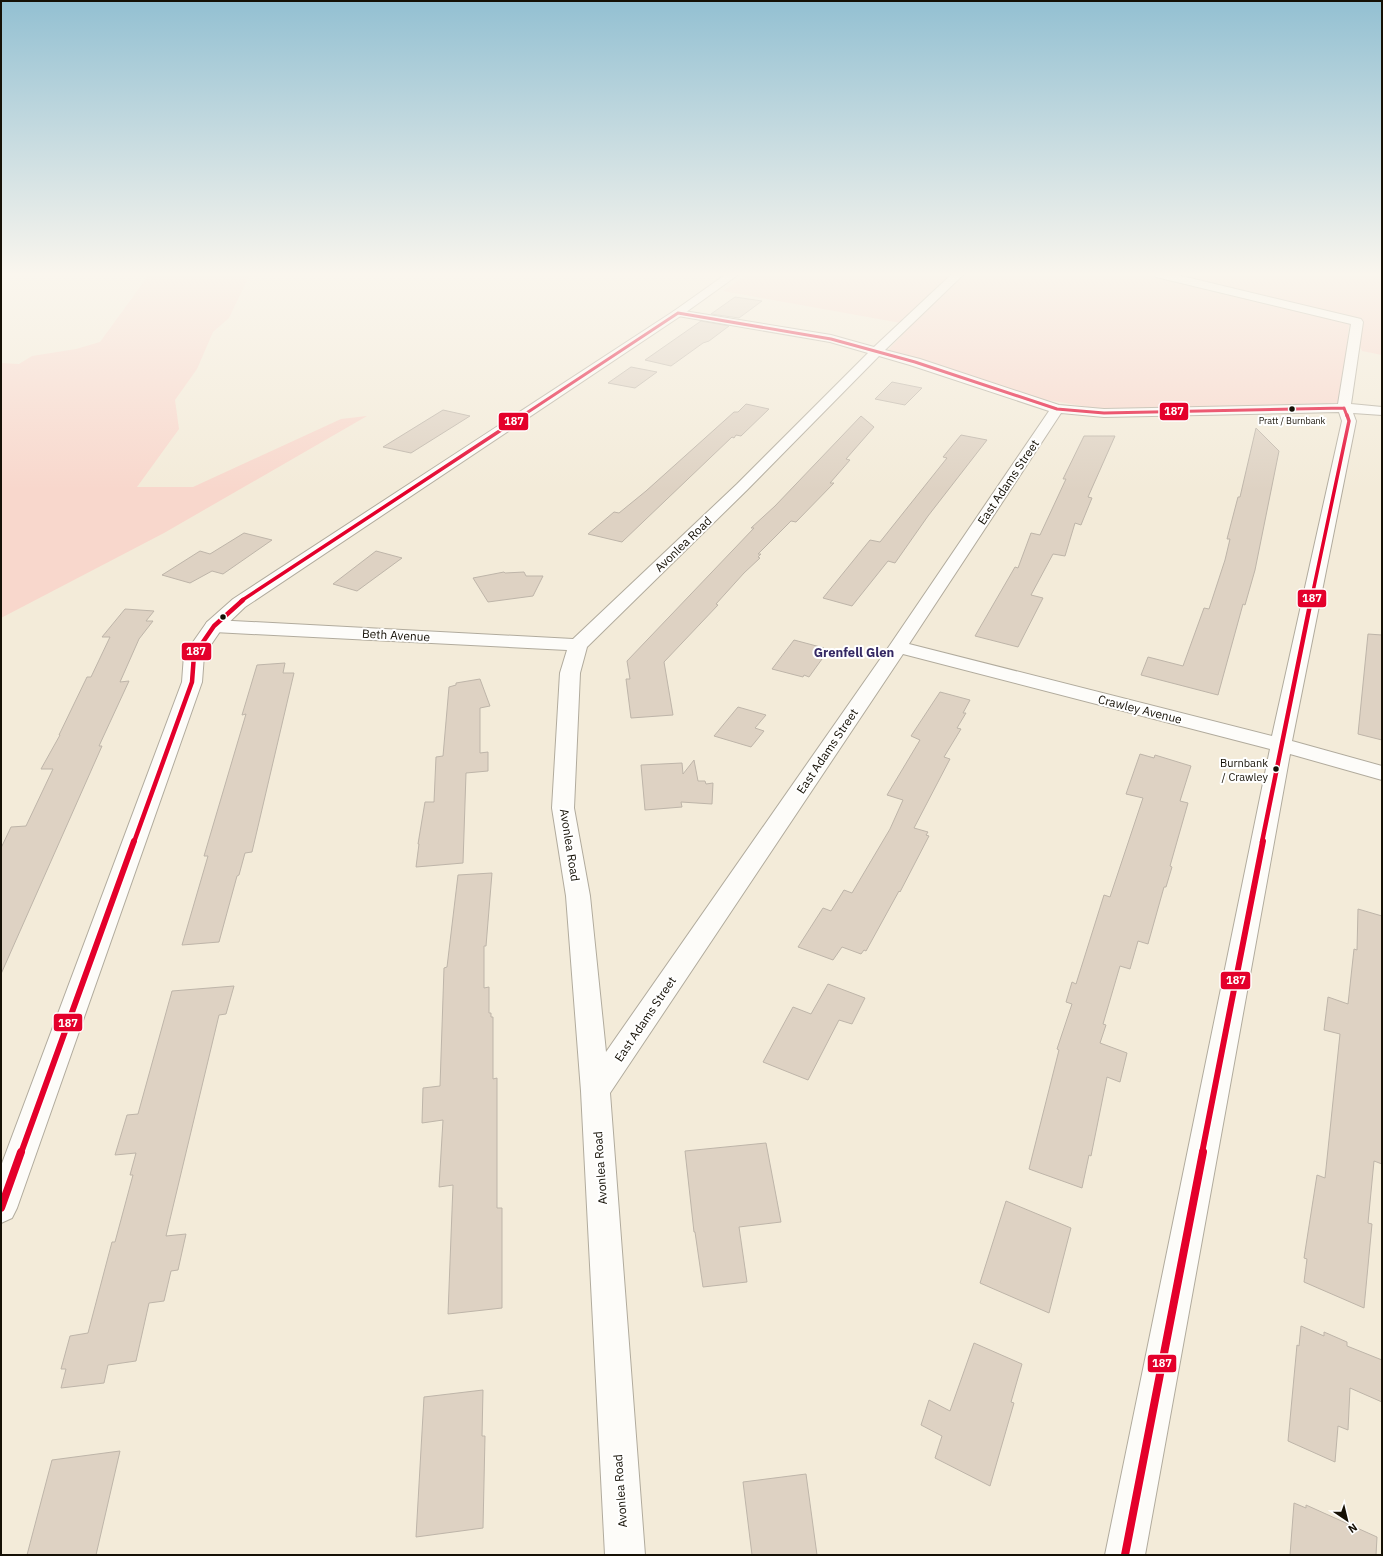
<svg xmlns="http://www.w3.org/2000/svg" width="1383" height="1556" viewBox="0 0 1383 1556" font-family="'IBM Plex Sans',sans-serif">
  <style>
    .green { fill: #f8d7cc }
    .building { fill: #ded2c3; stroke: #beb5a9 }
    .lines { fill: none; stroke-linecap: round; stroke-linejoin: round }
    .minor-casing { stroke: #b1ab9d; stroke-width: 2 }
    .tertiary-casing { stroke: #b1ab9d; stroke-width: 2 }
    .minor { fill: #fdfcf9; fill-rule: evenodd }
    .tertiary { fill: #fdfcf9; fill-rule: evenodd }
    .bus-1-far4-casing { stroke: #fff; stroke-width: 4.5 }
    .bus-1-far3-casing { stroke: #fff; stroke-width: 5.5 }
    .bus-1-far2-casing { stroke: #fff; stroke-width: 8 }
    .bus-1-far1-casing { stroke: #fff; stroke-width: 9 }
    .bus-1-casing { stroke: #fff; stroke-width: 11 }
    .bus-1-far4 { stroke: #e4002b; stroke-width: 3 }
    .bus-1-far3 { stroke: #e4002b; stroke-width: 3.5 }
    .bus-1-far2 { stroke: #e4002b; stroke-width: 4.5 }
    .bus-1-far1 { stroke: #e4002b; stroke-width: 6 }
    .bus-1 { stroke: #e4002b; stroke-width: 8 }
    .bus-dot { fill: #151005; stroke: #fff; stroke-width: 1.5 }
    .labels { text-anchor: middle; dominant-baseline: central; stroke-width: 4; stroke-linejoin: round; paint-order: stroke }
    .far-bus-label { font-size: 9px; fill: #151005; stroke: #fff }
    .bus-label { font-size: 11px; fill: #151005; stroke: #fff; text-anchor: end }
    .street-label { font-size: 12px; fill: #151005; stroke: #fff }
    .neighbourhood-label { font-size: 13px; font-weight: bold; fill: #342863; stroke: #fff }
    .line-badge { stroke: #fff; stroke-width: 1.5 }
    .badge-label { font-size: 11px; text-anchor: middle; font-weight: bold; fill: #fff }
  </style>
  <rect width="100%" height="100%" fill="#f3ebd9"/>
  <path class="green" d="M 151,272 L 251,272 L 229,318 L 213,332 L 197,369 L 175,400 L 179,429 L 137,487 L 193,487 L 341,419 L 367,416 L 164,533 L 1,618 L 1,363 L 19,364 L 32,356 L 76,349 L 100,342 Z
    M 729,272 L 1382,272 L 1382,355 L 1362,351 L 1349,324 L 1347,348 L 1338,403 L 1100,409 L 1036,398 L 887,351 L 912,325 L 723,291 L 747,275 Z"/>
  <path class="building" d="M 735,297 L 762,301 L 739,318 L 711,314 Z
    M 701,321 L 729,326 L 709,341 L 703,343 L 671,366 L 645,360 Z
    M 631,367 L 657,372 L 635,388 L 608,383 Z
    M 892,382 L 922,388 L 905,405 L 875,399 Z
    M 746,404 L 769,409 L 741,436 L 736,435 L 734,438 L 732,437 L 622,542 L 588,534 L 614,512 L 619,513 L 646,491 L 734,412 L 738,412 Z
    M 443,410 L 470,416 L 411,453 L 383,447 Z
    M 861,416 L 874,427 L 846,459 L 850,460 L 830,483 L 834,483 L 796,522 L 791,521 L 758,554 L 761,554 L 758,557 L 760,558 L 744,573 L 716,604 L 718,605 L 664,662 L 673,715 L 631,718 L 626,679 L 630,679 L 627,661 L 754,528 L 751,528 L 775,506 Z
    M 1256,428 L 1279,451 L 1255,570 L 1245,605 L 1243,604 L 1218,695 L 1141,675 L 1148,657 L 1183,666 L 1204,608 L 1209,609 L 1225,560 L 1230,539 L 1227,539 L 1238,497 L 1240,497 Z
    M 961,435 L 987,440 L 928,516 L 895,563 L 888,561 L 852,606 L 823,598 L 870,540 L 880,542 L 947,458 L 943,457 Z
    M 1084,436 L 1115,436 L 1088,497 L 1092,498 L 1083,520 L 1081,525 L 1075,523 L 1065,556 L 1053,554 L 1031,595 L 1043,598 L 1018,647 L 975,636 L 1015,567 L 1018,568 L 1031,533 L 1040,535 L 1066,479 L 1063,479 Z
    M 244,533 L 272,540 L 223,574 L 212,571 L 190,583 L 162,575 L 200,551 L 210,554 Z
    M 376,551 L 402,558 L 357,591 L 333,584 Z
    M 504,572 L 505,573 L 524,572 L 526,576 L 543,576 L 533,596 L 488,602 L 473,578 Z
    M 125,609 L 154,611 L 146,621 L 153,621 L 139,639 L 120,682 L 129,681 L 99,746 L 102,746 L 1,974 L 1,848 L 11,827 L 26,826 L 53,769 L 41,769 L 60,735 L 59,735 L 87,677 L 91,677 L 110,637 L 102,637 Z
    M 1368,634 L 1382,635 L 1382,740 L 1358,734 Z
    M 794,640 L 824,648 L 816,657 L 822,659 L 809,677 L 804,675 L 803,677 L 772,669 Z
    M 285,663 L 283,673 L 294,673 L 252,852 L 245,853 L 239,875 L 237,876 L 219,942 L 182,945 L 208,856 L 204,856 L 246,714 L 242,715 L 257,665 Z
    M 480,679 L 490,706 L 480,708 L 480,753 L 488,752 L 488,771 L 466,773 L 463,863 L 416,867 L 419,844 L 418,844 L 425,802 L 434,802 L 436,757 L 443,756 L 449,687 L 456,685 L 456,683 Z
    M 940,692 L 970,700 L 963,713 L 966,713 L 957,728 L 961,729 L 944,757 L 950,759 L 914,828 L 928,832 L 926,835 L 929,836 L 900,892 L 899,891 L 866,951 L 864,950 L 861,954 L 842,947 L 833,960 L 798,947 L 823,908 L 831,911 L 844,890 L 852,893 L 890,829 L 903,800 L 887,795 L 920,740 L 911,736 Z
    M 738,707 L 766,715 L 755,728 L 764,731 L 751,747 L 714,736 Z
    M 1140,754 L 1154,758 L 1155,755 L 1191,766 L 1180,801 L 1188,803 L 1170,866 L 1172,867 L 1166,887 L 1164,887 L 1148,944 L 1138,941 L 1130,969 L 1120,966 L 1103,1024 L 1106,1025 L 1100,1043 L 1127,1053 L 1120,1082 L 1107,1077 L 1091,1156 L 1089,1155 L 1082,1188 L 1029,1169 L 1059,1050 L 1057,1049 L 1072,1004 L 1066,1002 L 1072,982 L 1076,984 L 1104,895 L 1110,897 L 1143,798 L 1126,794 Z
    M 694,760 L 698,781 L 705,781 L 706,784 L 713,783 L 712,804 L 681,802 L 682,807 L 645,810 L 641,765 L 682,763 L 683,774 Z
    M 492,873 L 486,946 L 484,946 L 484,988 L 489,987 L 489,1013 L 491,1013 L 491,1017 L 493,1017 L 493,1079 L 497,1078 L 497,1208 L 502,1208 L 502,1308 L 448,1314 L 453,1185 L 439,1187 L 443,1120 L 422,1123 L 423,1088 L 440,1086 L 444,968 L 447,967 L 458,875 Z
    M 1358,909 L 1382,916 L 1382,1164 L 1374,1161 L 1368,1223 L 1372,1224 L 1364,1308 L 1304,1282 L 1307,1259 L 1304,1258 L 1317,1175 L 1325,1178 L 1340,1034 L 1324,1030 L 1328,997 L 1348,1004 L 1354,949 L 1357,950 Z
    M 828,984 L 865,998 L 852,1024 L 839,1020 L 808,1080 L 763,1062 L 793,1007 L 811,1014 Z
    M 234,986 L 226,1014 L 219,1015 L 166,1236 L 186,1234 L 178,1270 L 171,1271 L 164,1301 L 149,1303 L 136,1361 L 108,1365 L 104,1383 L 61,1388 L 66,1369 L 61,1369 L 70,1336 L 88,1333 L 112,1242 L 115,1242 L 133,1175 L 130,1175 L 136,1153 L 115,1155 L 127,1115 L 138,1114 L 172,991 Z
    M 766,1143 L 781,1222 L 739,1227 L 747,1282 L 703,1287 L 695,1232 L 694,1232 L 685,1151 Z
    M 1006,1201 L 1071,1228 L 1049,1313 L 980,1283 Z
    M 1301,1326 L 1324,1336 L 1324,1332 L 1347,1342 L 1347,1346 L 1382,1360 L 1382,1402 L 1350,1388 L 1348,1430 L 1338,1426 L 1335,1462 L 1288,1441 L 1297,1345 L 1299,1346 Z
    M 974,1343 L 1022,1364 L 1011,1402 L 1014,1403 L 990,1486 L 935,1458 L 942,1436 L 921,1425 L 929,1400 L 950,1411 Z
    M 483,1390 L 482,1436 L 485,1436 L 483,1528 L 416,1537 L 424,1397 Z
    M 120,1451 L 96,1555 L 27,1555 L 52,1460 Z
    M 806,1474 L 817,1555 L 752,1555 L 743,1482 Z
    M 1294,1503 L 1306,1508 L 1306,1505 L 1377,1537 L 1376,1555 L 1290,1555 Z"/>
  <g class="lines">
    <defs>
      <path id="minor" d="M 954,272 L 966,272 L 885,350 L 920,359 L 1059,405 L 1104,409 L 1338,404 L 1351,324 L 1156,277 L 1155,275 L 1156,273 L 1163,272 L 1190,278 L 1361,319 L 1363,322 L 1351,404 L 1382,407 L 1382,415 L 1353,413 L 1356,421 L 1292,741 L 1382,766 L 1382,780 L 1290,754 L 1145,1555 L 1105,1555 L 1270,749 L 903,654 L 610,1093 L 645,1555 L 605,1555 L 581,1091 L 566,896 L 552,808 L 560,673 L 567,650 L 214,632 L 207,630 L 205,626 L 207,622 L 214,620 L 573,639 L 737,484 L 868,353 L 830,342 L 678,316 L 674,315 L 672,313 L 674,311 L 678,310 L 831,335 L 874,347 ZM 879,356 L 910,365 L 1049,411 L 890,645 L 606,1052 L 590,896 L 574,808 L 580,673 L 587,647 L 747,490 ZM 1339,412 L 1342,421 L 1272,736 L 909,644 L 1061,413 L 1104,417 Z"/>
      <path id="tertiary" d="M 729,272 L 742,272 L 682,315 L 245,607 L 221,630 L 204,655 L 202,682 L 17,1208 L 12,1218 L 1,1223 L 1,1166 L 182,682 L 184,655 L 207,622 L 233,599 L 674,311 Z"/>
    </defs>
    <use href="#minor" class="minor-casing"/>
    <use href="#tertiary" class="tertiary-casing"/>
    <use href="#minor" class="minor"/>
    <use href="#tertiary" class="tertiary"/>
    <defs>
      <path id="bus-1-far4" d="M 678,313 L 831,339 L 915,362 L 1057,409 L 1104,413 L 1344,408
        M 1344,408 L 1347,416
        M 522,416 L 678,313"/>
      <path id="bus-1-far3" d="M 241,601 L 524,415
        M 1311,601 L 1349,421 L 1347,415"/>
      <path id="bus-1-far2" d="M 134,842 L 192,682 L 194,655 L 214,626 L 243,600
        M 1262,842 L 1311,600"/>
      <path id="bus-1-far1" d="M 21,1153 L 134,841
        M 1202,1153 L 1263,841"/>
      <path id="bus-1" d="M 1,1208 L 21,1152
        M 1125,1555 L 1203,1152"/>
    </defs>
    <use href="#bus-1-far4" class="bus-1-far4-casing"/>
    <use href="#bus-1-far3" class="bus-1-far3-casing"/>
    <use href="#bus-1-far2" class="bus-1-far2-casing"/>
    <use href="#bus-1-far1" class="bus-1-far1-casing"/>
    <use href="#bus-1" class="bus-1-casing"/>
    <use href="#bus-1-far4" class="bus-1-far4"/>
    <use href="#bus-1-far3" class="bus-1-far3"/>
    <use href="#bus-1-far2" class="bus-1-far2"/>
    <use href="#bus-1-far1" class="bus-1-far1"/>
    <use href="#bus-1" class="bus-1"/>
  </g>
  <linearGradient id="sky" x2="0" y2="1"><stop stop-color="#93c0d2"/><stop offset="0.56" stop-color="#faf6ee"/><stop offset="1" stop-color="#faf6ee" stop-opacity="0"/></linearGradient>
  <rect width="1383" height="490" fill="url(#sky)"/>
  <g class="bus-dot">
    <circle cx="1292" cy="409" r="3.5"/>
    <circle cx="223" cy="617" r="3.5"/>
    <circle cx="1276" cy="769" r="3.5"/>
  </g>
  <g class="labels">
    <g class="far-bus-label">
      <text x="1292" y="420">Pratt / Burnbank</text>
    </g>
    <g class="bus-label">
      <text x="1268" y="763">Burnbank<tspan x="1268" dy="14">/ Crawley</tspan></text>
    </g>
    <g class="street-label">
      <text transform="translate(1008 482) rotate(-56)">East Adams Street</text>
      <text transform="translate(683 544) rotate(-44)">Avonlea Road</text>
      <text transform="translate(396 635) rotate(3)">Beth Avenue</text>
      <text transform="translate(1140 709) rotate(14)">Crawley Avenue</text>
      <text transform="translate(827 751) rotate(-56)">East Adams Street</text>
      <text transform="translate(570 845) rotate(81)">Avonlea Road</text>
      <text transform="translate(645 1019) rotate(-56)">East Adams Street</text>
      <text transform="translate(600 1168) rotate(-94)">Avonlea Road</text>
      <text transform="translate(620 1491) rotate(-94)">Avonlea Road</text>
    </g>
    <g class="neighbourhood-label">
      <text x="854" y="652">Grenfell Glen</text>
    </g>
  </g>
  <g class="line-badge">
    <rect x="1159" y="402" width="30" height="19" rx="4" fill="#e4002b"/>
    <rect x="498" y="412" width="31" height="19" rx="4" fill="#e4002b"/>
    <rect x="1297" y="589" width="30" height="19" rx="4" fill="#e4002b"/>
    <rect x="181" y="642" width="31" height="19" rx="4" fill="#e4002b"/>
    <rect x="1220" y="971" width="31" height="19" rx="4" fill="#e4002b"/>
    <rect x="53" y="1013" width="30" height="19" rx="4" fill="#e4002b"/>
    <rect x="1147" y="1354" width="30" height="19" rx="4" fill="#e4002b"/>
  </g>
  <g class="badge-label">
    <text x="1174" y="415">187</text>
    <text x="514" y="425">187</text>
    <text x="1312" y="602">187</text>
    <text x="196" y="655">187</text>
    <text x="1236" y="984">187</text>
    <text x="68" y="1027">187</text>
    <text x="1162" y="1367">187</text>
  </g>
  <rect width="1383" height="1556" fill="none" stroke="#151005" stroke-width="4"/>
  <g transform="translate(1347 1520) rotate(145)" stroke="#ffffff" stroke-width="3" paint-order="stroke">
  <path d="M0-3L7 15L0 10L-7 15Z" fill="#151005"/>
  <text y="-6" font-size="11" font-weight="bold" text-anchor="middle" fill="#151005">N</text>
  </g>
</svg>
